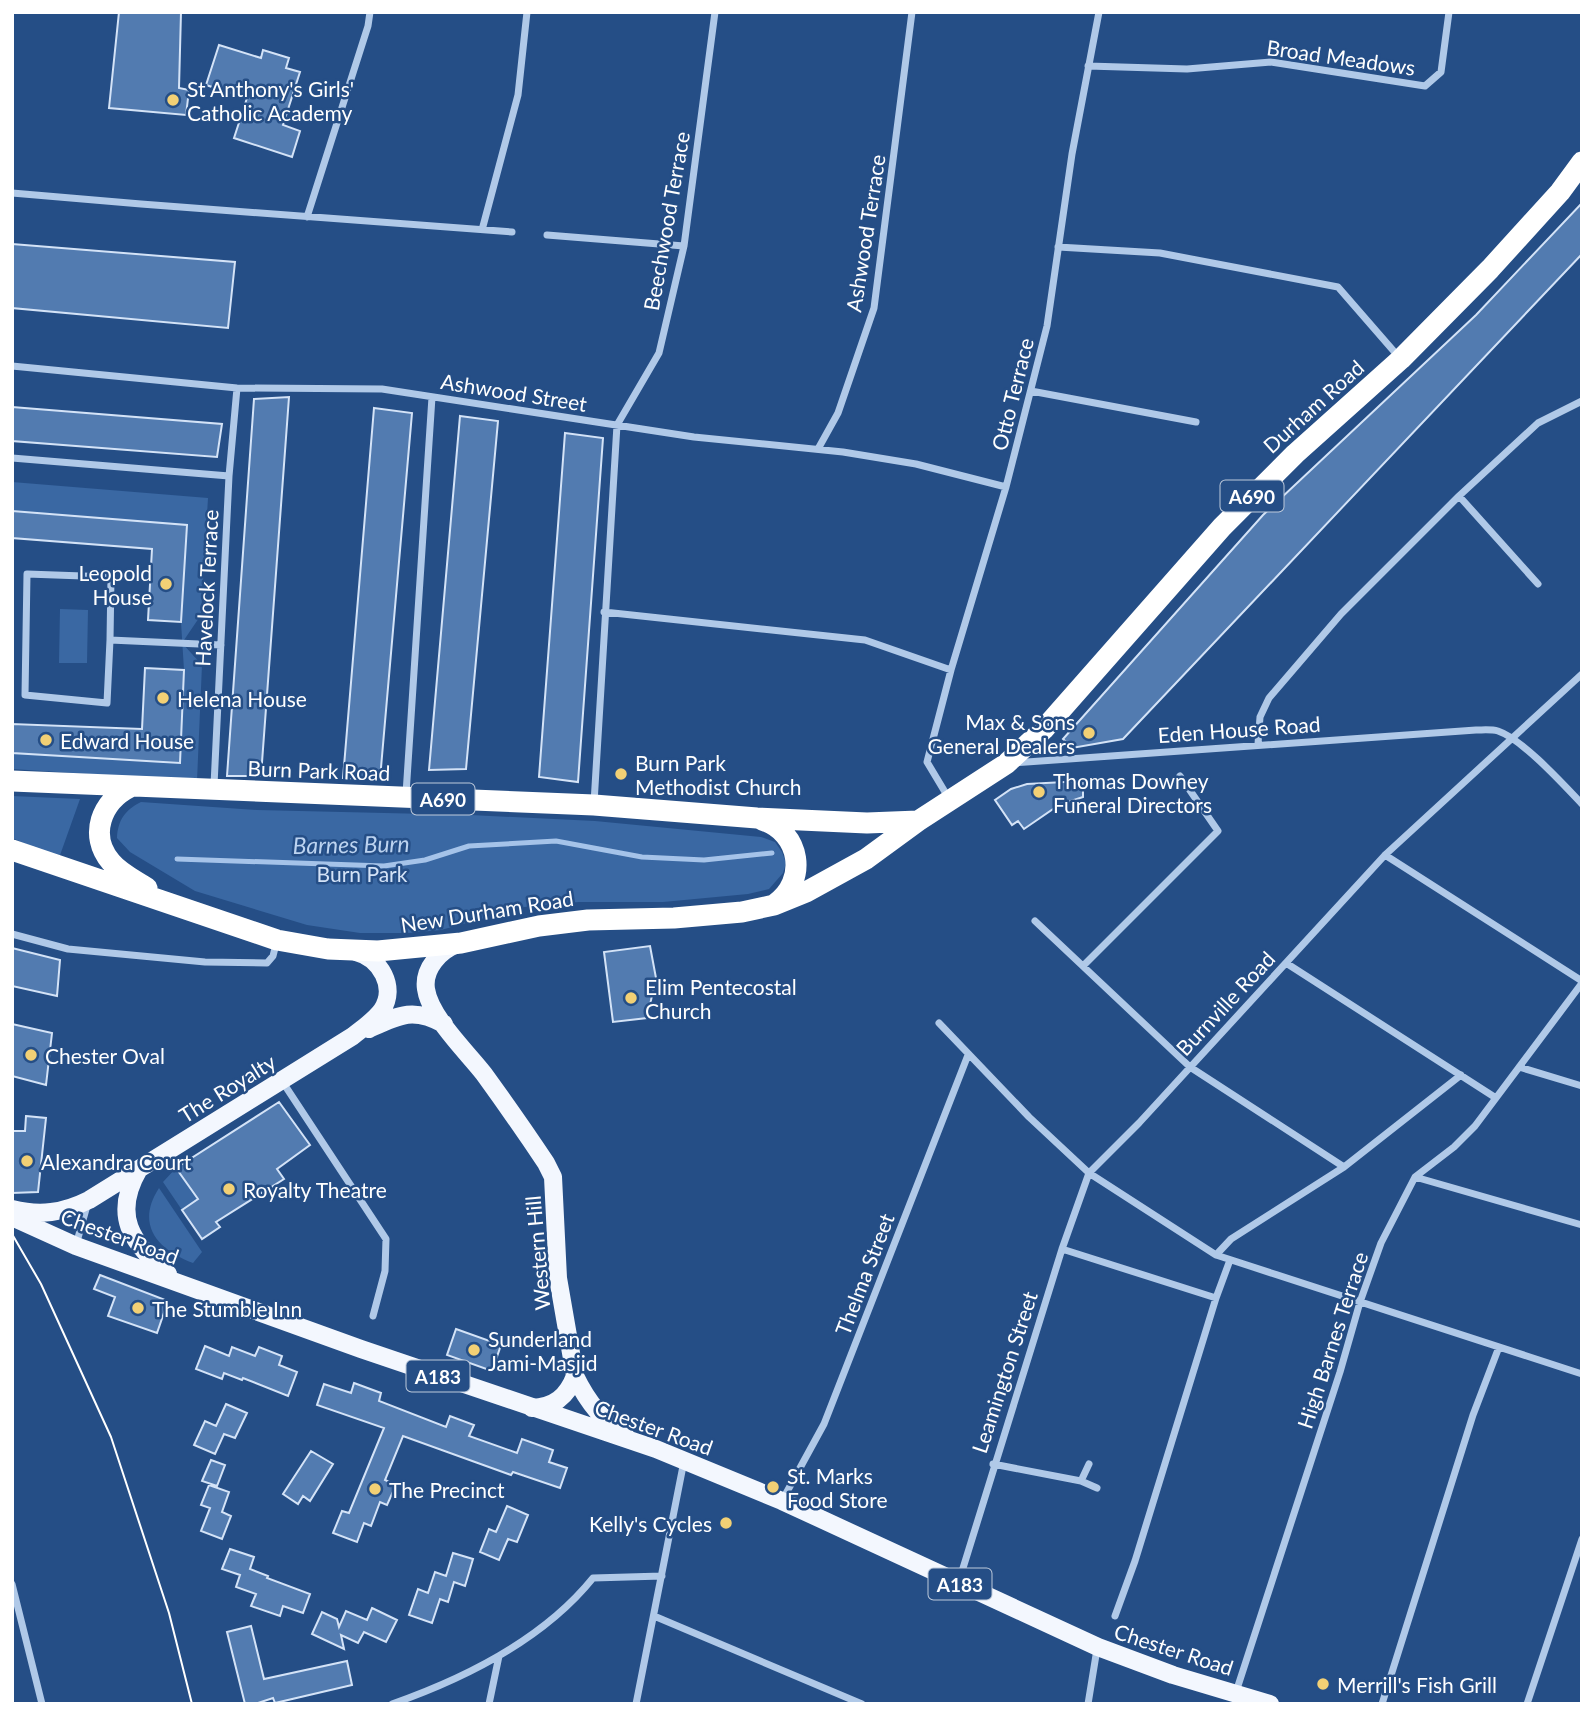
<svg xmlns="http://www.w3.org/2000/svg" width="1594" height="1716" viewBox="0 0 1594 1716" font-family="Lato,sans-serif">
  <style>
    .green { fill: #3a68a3 }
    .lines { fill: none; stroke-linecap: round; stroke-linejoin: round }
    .stream { stroke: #a5c3e9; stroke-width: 5 }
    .building { fill: #527bb0; stroke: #d4e3f7; stroke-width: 2 }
    .street { stroke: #b0c9e8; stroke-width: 7 }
    .primary { stroke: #f3f7fe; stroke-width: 18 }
    .highway { stroke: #fff; stroke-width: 21 }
    .tram { stroke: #fff; stroke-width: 2 }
    .poi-dot { fill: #f2d075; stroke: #254e86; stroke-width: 2.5 }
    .labels { text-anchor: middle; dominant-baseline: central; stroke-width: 5; stroke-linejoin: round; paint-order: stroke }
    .shield { fill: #254e86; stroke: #becadb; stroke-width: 2 }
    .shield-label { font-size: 19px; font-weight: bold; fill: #fff }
    .street-label { font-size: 21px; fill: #fff; stroke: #254e86 }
    .poi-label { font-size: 21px; fill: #fff; stroke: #254e86; text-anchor: start }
    .park-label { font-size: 21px; fill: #d4e3f7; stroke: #254e86 }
    .water-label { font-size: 23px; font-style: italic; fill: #bcd3f0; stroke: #254e86 }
  </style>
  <rect width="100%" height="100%" fill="#254e86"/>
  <path class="green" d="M 12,482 L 208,498 L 201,615 L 182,643 L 202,665 L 197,781 L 12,769 L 12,753 L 180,762 L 184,670 L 181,622 L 187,525 L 12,511 Z
    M 60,609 L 88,610 L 87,663 L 59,663 Z
    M 12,796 L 80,799 L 59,858 L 12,838 Z
    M 141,802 L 257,810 L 470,815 L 595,821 L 761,837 L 775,842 L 782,852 L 786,863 L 783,873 L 769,889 L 748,894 L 663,902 L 579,902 L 524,907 L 441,930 L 408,933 L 360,933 L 307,925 L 195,891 L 130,852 L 117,838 C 118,820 125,810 141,802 Z
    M 176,1168 L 198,1199 L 182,1210 L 163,1182 Z
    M 159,1188 L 202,1252 L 193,1263 C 158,1250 135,1225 159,1188 Z"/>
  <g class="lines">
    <path class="stream" d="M 177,859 L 384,866 L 425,860 L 469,846 L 556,841 L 642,857 L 704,860 L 772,853"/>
  </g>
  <path class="building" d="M 119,12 L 181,12 L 179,88 L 189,90 L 186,115 L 109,108 Z
    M 219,45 L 261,58 L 263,50 L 289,58 L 286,68 L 300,72 L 283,125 L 300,131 L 292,157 L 234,138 L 247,98 L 206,85 Z
    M 1582,203 L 1582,254 L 1123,739 L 1072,748 L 1063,739 L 1263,515 L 1476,315 Z
    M 12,244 L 235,262 L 228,328 L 12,308 Z
    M 289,397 L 261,776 L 227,776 L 254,399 Z
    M 12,407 L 222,424 L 217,457 L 12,441 Z
    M 374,408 L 412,413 L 380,779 L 343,778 Z
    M 460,416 L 498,421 L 466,769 L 429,770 Z
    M 565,433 L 603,438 L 578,782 L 539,777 Z
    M 12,511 L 187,525 L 181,622 L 148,620 L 152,549 L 12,538 Z
    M 145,668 L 184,670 L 180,763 L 12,753 L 12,724 L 142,729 Z
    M 1083,781 L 1083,797 L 1059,805 L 1024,829 L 1018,821 L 1012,825 L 995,800 L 1011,789 L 1027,784 Z
    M 650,946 L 656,978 L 647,1018 L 613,1022 L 604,952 Z
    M 12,948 L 60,960 L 57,996 L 12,986 Z
    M 12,1024 L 52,1033 L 46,1085 L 12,1076 Z
    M 279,1102 L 310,1145 L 277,1169 L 284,1179 L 216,1222 L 220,1227 L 202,1239 L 182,1210 L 198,1199 L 176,1168 Z
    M 26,1116 L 46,1118 L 38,1192 L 12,1193 L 12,1131 L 25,1131 Z
    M 100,1275 L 168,1301 L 157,1333 L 108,1316 L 115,1297 L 94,1289 Z
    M 456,1329 L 501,1345 L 492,1371 L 447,1355 Z
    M 205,1346 L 229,1356 L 232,1347 L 255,1356 L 259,1347 L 282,1356 L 279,1365 L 297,1372 L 288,1396 L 243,1378 L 242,1380 L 224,1373 L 222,1379 L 196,1369 Z
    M 354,1383 L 381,1393 L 379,1401 L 446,1427 L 450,1416 L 474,1425 L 469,1436 L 517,1453 L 522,1439 L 553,1450 L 549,1462 L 567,1468 L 560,1488 L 513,1472 L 511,1475 L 403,1436 L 385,1480 L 396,1485 L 387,1505 L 380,1502 L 371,1526 L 364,1523 L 357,1542 L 333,1533 L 342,1511 L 349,1513 L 384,1428 L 317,1405 L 324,1384 L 351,1393 Z
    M 226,1404 L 247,1413 L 235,1438 L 224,1434 L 215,1454 L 194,1445 L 205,1421 L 216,1426 Z
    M 311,1451 L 333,1464 L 310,1501 L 303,1496 L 298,1504 L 283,1494 Z
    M 211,1460 L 225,1465 L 217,1486 L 202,1481 Z
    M 209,1485 L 229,1492 L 222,1512 L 231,1516 L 222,1539 L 201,1531 L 210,1508 L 201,1505 Z
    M 507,1506 L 528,1515 L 517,1542 L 508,1539 L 499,1560 L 480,1552 L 489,1529 L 496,1532 Z
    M 230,1549 L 254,1557 L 250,1569 L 268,1576 L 267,1578 L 310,1594 L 303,1613 L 283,1606 L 280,1616 L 251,1606 L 256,1594 L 236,1587 L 240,1575 L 222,1569 Z
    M 453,1553 L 473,1559 L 465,1586 L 454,1582 L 448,1602 L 440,1599 L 432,1623 L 409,1615 L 418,1589 L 428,1593 L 435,1572 L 446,1576 Z
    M 372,1608 L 397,1620 L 386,1642 L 364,1632 L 358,1643 L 341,1635 L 344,1649 L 312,1634 L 322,1612 L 337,1619 L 339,1627 L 346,1611 L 367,1620 Z
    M 251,1626 L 264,1679 L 347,1661 L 352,1685 L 275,1703 L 273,1698 L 255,1704 L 245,1704 L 227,1632 Z"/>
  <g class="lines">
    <path class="street" d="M 1088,66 L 1187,69 L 1271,62 L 1425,86 L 1441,72 L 1449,12
      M 12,193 L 141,204 L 512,232
      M 307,217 L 368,26 L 370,12
      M 482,230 L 518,95 L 527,12
      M 547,235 L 684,246
      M 1058,247 L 1160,253 L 1338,287 L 1398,356
      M 12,366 L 237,388 L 382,389 L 694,437 L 843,452 L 916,464 L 1006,487
      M 1031,391 L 1196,422
      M 818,449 L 838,413 L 874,308 L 912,12
      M 12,458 L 229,476
      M 1459,496 L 1538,584
      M 604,612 L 865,640 L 951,670
      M 110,640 L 107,703 L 25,695 L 27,574 L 111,577 L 110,640 L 221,645
      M 1258,744 L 1260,717 L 1269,698 L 1341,614 L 1459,496 L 1538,423 L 1582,401
      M 1013,763 L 1476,730 C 1483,730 1491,729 1498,731 C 1522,739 1563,784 1582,804
      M 214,785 L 229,476 L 237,388
      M 406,794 L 432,397
      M 948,797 L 927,762 L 951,670 L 1006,487 L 1047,326 L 1072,154 L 1099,12
      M 594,803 L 617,425 L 659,353 L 684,246 L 715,12
      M 1385,855 L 1582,981
      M 1035,921 L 1190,1067 L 1344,1167
      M 12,934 L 68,949 L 205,962 L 267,963 L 273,956 L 276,944
      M 1286,963 L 1496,1098
      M 1083,966 L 1218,831 L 1180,776
      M 939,1023 L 1029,1117 L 1089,1173 L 1216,1255 L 1582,1374
      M 1519,1067 L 1582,1086
      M 282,1081 L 386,1239 L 385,1271 L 373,1316
      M 1415,1177 L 1582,1225
      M 76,1245 L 88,1202
      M 1062,1249 L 1216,1298
      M 1216,1255 L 1231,1239 L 1344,1167 L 1461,1075
      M 993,1464 L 1081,1481 L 1097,1488
      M 1081,1481 L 1089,1464
      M 783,1499 L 824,1424 L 968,1055
      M 959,1581 L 1062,1249 L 1089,1173 L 1139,1123 L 1385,855 L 1582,674
      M 12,1584 L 42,1704
      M 654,1616 L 862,1704
      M 1115,1616 L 1135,1561 L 1216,1298 L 1230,1260
      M 1236,1692 L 1340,1372 L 1360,1302 L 1381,1243 L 1415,1177 L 1454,1147 L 1475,1126 L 1582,983
      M 392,1704 C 466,1678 543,1640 593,1578 L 662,1576
      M 489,1704 L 499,1656
      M 636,1704 L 684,1461
      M 1088,1704 L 1097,1649
      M 1382,1704 L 1473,1415 L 1499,1347
      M 1527,1704 L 1582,1539"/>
    <path class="primary" d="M 458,944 C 440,950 423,969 426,989 C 430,1017 467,1052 484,1074 C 505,1103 526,1133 546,1163 L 553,1177 L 558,1278 L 575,1376 C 587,1401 602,1421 625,1435
      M 369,1029 C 399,1015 413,1007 444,1024
      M 139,1169 C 112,1215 131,1243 168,1274
      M 12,1209 C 40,1216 63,1213 89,1200 L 353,1036 C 363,1028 375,1020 382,1010 C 397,987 380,958 356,952
      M 12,1217 L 76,1246 L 361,1349 L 656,1449 L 782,1501 L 1098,1647 L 1173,1675 L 1270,1704
      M 532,1408 C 554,1407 567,1397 575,1376"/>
    <path class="highway" d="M 12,781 L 594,805 L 757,818 L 867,823 L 918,821
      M 130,787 C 102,801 88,835 111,862 C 120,873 135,880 147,888
      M 762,820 C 801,832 808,881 775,904
      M 12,850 L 277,940 L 328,949 L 378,951 L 461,943 L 539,926 L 588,920 L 674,918 L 742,912 L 774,905 L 806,892 L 866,859 L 918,821 L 1006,764 L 1044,729 L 1222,527 L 1295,454 L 1401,359 L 1490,269 L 1560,192 L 1582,162"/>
    <path class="tram" d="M 12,1234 L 41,1284 L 111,1437 L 169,1613 L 192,1704"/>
  </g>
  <g class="poi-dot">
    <circle cx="173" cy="100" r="7"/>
    <circle cx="166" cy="584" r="7"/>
    <circle cx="163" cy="698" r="7"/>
    <circle cx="1089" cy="733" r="7"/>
    <circle cx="46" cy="740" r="7"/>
    <circle cx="621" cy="774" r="7"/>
    <circle cx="1039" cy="792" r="7"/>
    <circle cx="631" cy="998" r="7"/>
    <circle cx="31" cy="1055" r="7"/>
    <circle cx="27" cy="1161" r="7"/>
    <circle cx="229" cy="1189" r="7"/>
    <circle cx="138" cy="1308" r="7"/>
    <circle cx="474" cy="1350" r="7"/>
    <circle cx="773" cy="1487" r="7"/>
    <circle cx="375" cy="1489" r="7"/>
    <circle cx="726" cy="1523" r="7"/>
    <circle cx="1323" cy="1684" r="7"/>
  </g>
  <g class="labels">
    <g class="shield">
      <rect x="1220.5" y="480.5" width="63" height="31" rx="5"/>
      <rect x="411.5" y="783.5" width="63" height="31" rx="5"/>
      <rect x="406.5" y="1360.5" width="63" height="31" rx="5"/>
      <rect x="928.5" y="1568.5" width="63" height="31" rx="5"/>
    </g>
    <g class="shield-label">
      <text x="1252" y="496">A690</text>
      <text x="443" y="799">A690</text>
      <text x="438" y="1376">A183</text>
      <text x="960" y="1584">A183</text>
    </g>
    <g class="street-label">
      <text transform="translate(1341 57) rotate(8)">Broad Meadows</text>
      <text transform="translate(666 221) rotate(-80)">Beechwood Terrace</text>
      <text transform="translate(865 233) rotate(-81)">Ashwood Terrace</text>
      <text transform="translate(514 392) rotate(9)">Ashwood Street</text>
      <text transform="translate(1012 394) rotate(-76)">Otto Terrace</text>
      <text transform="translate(1313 406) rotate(-42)">Durham Road</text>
      <text transform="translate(206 588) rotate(-87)">Havelock Terrace</text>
      <text transform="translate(1239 729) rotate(-4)">Eden House Road</text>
      <text transform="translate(319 770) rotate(2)">Burn Park Road</text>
      <text transform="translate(487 911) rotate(-9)">New Durham Road</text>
      <text transform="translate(1225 1003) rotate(-47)">Burnville Road</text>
      <text transform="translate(227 1088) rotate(-32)">The Royalty</text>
      <text transform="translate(120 1236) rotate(20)">Chester Road</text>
      <text transform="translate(537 1253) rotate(-95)">Western Hill</text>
      <text transform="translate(864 1274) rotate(-69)">Thelma Street</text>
      <text transform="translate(1332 1340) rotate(-72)">High Barnes Terrace</text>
      <text transform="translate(1004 1372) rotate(-72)">Leamington Street</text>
      <text transform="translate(654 1427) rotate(20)">Chester Road</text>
      <text transform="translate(1174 1649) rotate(18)">Chester Road</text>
    </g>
    <g class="poi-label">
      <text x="187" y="88">St Anthony's Girls'<tspan x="187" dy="24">Catholic Academy</tspan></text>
      <text x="152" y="572" text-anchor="end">Leopold<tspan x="152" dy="24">House</tspan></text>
      <text x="177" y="698">Helena House</text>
      <text x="1075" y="721" text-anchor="end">Max &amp; Sons<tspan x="1075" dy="24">General Dealers</tspan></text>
      <text x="60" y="740">Edward House</text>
      <text x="635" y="762">Burn Park<tspan x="635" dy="24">Methodist Church</tspan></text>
      <text x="1053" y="780">Thomas Downey<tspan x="1053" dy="24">Funeral Directors</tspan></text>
      <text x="645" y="986">Elim Pentecostal<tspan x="645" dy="24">Church</tspan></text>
      <text x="45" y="1055">Chester Oval</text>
      <text x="41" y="1161">Alexandra Court</text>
      <text x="243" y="1189">Royalty Theatre</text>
      <text x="152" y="1308">The Stumble Inn</text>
      <text x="488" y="1338">Sunderland<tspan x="488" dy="24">Jami-Masjid</tspan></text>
      <text x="787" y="1475">St. Marks<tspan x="787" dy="24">Food Store</tspan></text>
      <text x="389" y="1489">The Precinct</text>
      <text x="712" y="1523" text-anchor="end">Kelly's Cycles</text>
      <text x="1337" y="1684">Merrill's Fish Grill</text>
    </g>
    <g class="park-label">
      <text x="362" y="873">Burn Park</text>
    </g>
    <g class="water-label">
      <text transform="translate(351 844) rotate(-1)">Barnes Burn</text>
    </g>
  </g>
  <rect width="1594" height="1716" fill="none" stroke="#ffffff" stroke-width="28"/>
</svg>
